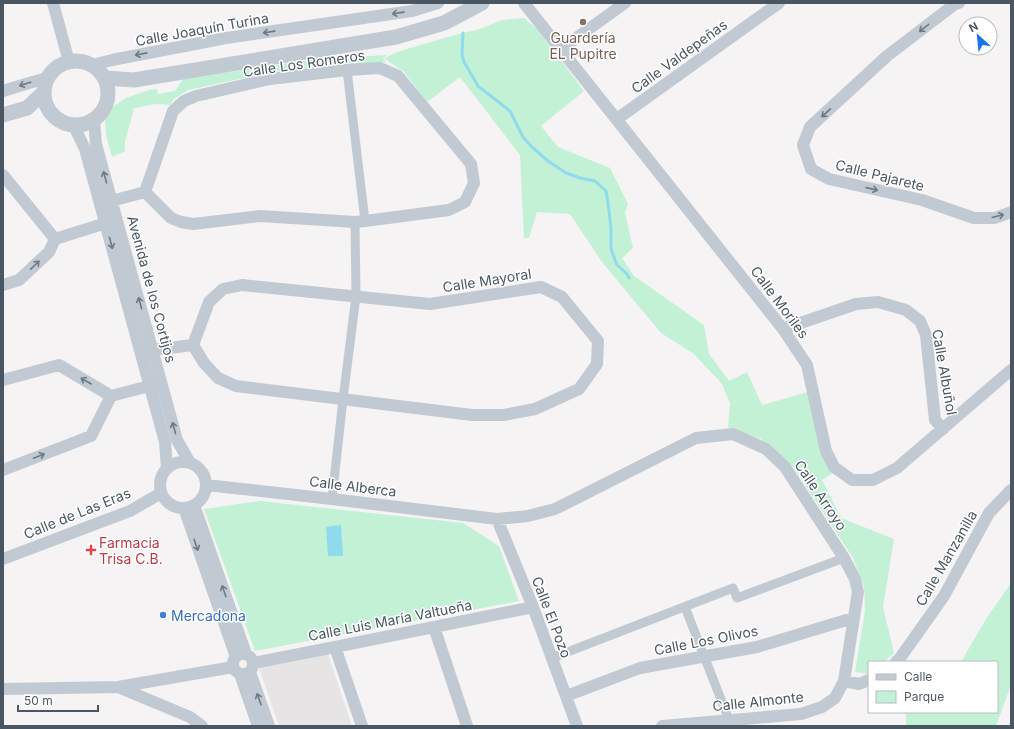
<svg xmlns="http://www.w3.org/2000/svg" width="1014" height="729" viewBox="0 0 1014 729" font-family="Inter,sans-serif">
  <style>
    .education { fill: #e6e4e5 }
    .green { fill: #c3f1d5 }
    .water { fill: #90daee }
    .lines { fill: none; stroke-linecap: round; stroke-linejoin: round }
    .stream { stroke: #90daee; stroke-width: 3 }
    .pedestrian { stroke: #c1cad2; stroke-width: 9 }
    .minor { stroke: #c1cad2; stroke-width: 12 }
    .tertiary { stroke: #c1cad2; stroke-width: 15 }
    .oneway { stroke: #6e7983 }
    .education-dot { fill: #8d6e63; stroke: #fff; stroke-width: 1.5 }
    .health-dot { fill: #e0444e; stroke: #fff; stroke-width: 1.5 }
    .shop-dot { fill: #3f7fe0; stroke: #fff; stroke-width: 1.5 }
    .labels { text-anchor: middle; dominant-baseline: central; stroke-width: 3; stroke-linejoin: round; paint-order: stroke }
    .street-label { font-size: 14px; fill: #4a5661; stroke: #fff }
    .education-label { font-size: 14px; fill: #785e54; stroke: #fff }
    .health-label { font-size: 14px; fill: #be3a42; stroke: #fff; text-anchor: start }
    .shop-label { font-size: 14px; fill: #366cbe; stroke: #fff; text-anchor: start }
  </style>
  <rect width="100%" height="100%" fill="#f5f3f3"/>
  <path class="education" d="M 328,654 L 352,726 L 279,726 L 259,668 Z"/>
  <path class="green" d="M 524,18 L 537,29 L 584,91 L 541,126 L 558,147 L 610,168 L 628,204 L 625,213 L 633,248 L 622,258 L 634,276 L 704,325 L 709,354 L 729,381 L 747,372 L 762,405 L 808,392 L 833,473 L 822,480 L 841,518 L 894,539 L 883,607 L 894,653 L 884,662 L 869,662 L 869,674 L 855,672 L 865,611 L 864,586 L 853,558 L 794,468 L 761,439 L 728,428 L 730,403 L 722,384 L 694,354 L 661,333 L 602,262 L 570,214 L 537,212 L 529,238 L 524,238 L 520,155 L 460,77 L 427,102 L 404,72 L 384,58 L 400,51 L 455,35 L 480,29 L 502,20 Z
    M 387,55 L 383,58 L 386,62 L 309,68 L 273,72 L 188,90 L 174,99 L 170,105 L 156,104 L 134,108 L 125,142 L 125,151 L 112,157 L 106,135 L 105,119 L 114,106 L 126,98 L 149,90 L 157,89 L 158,94 L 175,91 L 183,79 L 317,59 Z
    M 260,501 L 463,523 L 499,546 L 519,601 L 255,651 L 204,509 Z
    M 1011,583 L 1011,685 L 996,726 L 906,726 L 906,712 L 997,712 L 997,662 L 961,662 L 986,619 Z"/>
  <path class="water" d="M 341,525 L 343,556 L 328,556 L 326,527 Z"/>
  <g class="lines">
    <path class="stream" d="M 463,33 L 462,55 L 464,62 L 478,86 L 510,111 L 523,137 L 532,147 L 548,161 L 566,173 L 580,178 L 595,181 L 606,191 L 608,203 L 611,228 L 611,249 L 617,265 L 627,274 L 629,278"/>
    <path class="pedestrian" d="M 347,70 L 365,221
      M 332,499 L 343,399 L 356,296 L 355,222
      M 685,607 L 729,720
      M 552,658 L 733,588 L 737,598 L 844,558"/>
    <path class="minor" d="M 53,3 L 69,62
      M 524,3 L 783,329 L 807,365 L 826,451 L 834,467 L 852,480 L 873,480 L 897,468 L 1011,370
      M 959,3 L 955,4 L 887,56 L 810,127 L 803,145 L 811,169 L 829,179 L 922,200 L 974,218 L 995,218 L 1011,212
      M 561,49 L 625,3
      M 92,65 L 112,60 L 226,38 L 412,11 L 438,3
      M 380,68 L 398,76 L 471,164 L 474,183 L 465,202 L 449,210 L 365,221 L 355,222 L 260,216 L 193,224 L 181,222 L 171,218 L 145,192 L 173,111 L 184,101 L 196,96 L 270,79 L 347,70 Z
      M 3,91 L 29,83 L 47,78
      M 617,119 L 779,3
      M 94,120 L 96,144 L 177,440 L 190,463
      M 74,126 L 85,149 L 165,442 L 167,468
      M 3,175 L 55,239 L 49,252 L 19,280 L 3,285
      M 104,203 L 145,192
      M 55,239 L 106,223
      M 242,285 L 430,304 L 541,287 L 562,297 L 598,341 L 597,364 L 579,389 L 535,409 L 504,415 L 472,415 L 236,386 L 218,378 L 204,363 L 193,345 L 209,302 L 223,289 Z
      M 783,329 L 856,304 L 878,302 L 906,310 L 920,321 L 926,335 L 935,420 L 943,429
      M 146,352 L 153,350 L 193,345
      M 3,380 L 59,365 L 111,396 L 91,436 L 3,470
      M 111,396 L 157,384
      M160 485a23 23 0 1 1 46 0a23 23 0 1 1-46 0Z
      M 206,485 L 332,499 L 497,519 L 528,516 L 555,509 L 696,438 L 733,434 L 766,449 L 785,467 L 844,558 L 855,579 L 858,592 L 844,681 L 835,698 L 822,707 L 801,714 L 662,726
      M 194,505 L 246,654
      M 184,508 L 236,657
      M 497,519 L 533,607 L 577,726
      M 3,559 L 130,511 L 161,493
      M 434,627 L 467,726
      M 335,647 L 362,726
      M233 664a10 10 0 1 1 20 0a10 10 0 1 1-20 0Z
      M 896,662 L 900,658 L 944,596 L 989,513 L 1011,490
      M 253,663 L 335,647 L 533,607
      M 250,672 L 269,726
      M 240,674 L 258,726
      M 844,681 L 859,684 L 869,680
      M 118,687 L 190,717 L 202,726
      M 3,689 L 118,687 L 233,667
      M 566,696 L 640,668 L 757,647 L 853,618"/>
    <path class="tertiary" d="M44 93a32 32 0 1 1 64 0a32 32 0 1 1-64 0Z
      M 105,78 L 134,80 L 396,37 L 444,23 L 482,3
      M 3,115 L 27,108 L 44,92"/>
  </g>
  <defs><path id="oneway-shaft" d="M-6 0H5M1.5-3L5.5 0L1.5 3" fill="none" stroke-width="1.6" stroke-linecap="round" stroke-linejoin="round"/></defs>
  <g class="oneway">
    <use href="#oneway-shaft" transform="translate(398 13) rotate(172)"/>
    <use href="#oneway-shaft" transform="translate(924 28) rotate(142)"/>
    <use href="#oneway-shaft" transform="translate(269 32) rotate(172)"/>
    <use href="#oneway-shaft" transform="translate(141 54) rotate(169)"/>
    <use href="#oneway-shaft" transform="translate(25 84) rotate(162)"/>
    <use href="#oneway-shaft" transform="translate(826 113) rotate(137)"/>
    <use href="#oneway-shaft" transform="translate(105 177) rotate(-105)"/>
    <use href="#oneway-shaft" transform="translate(872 189) rotate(13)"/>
    <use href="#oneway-shaft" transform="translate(998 216) rotate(-15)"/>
    <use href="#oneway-shaft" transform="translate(111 243) rotate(75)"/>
    <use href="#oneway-shaft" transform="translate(35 265) rotate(-44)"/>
    <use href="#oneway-shaft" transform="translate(140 303) rotate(-105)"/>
    <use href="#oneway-shaft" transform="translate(86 381) rotate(-150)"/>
    <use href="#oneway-shaft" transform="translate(174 428) rotate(-105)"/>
    <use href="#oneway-shaft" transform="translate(39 456) rotate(-21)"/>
    <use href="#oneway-shaft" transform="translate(196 545) rotate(71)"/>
    <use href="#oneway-shaft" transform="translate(224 591) rotate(-109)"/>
    <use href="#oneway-shaft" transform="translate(259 699) rotate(-110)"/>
  </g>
  <circle class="education-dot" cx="583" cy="22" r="4"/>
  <path class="health-dot" d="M89 544h4v4h4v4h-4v4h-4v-4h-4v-4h4z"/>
  <circle class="shop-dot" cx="163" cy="615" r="4"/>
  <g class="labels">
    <g class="street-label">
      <text transform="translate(202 29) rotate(-10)">Calle Joaquín Turina</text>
      <text transform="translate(679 56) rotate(-36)">Calle Valdepeñas</text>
      <text transform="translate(304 63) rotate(-8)">Calle Los Romeros</text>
      <text transform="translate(880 175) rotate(14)">Calle Pajarete</text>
      <text transform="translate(487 280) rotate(-9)">Calle Mayoral</text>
      <text transform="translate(152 289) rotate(75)">Avenida de los Cortijos</text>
      <text transform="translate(780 302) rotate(53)">Calle Moriles</text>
      <text transform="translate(945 372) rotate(80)">Calle Albuñol</text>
      <text transform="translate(353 486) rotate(7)">Calle Alberca</text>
      <text transform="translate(821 495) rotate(56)">Calle Arroyo</text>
      <text transform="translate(77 513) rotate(-22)">Calle de Las Eras</text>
      <text transform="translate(946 558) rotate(-60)">Calle Manzanilla</text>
      <text transform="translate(552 617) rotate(69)">Calle El Pozo</text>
      <text transform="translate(390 620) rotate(-11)">Calle Luis María Valtueña</text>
      <text transform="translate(706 640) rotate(-11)">Calle Los Olivos</text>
      <text transform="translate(758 701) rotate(-6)">Calle Almonte</text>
    </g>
    <g class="education-label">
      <text x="583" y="37">Guardería<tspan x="583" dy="16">EL Pupitre</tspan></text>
    </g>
    <g class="health-label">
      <text x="99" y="542">Farmacia<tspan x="99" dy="16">Trisa C.B.</tspan></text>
    </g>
    <g class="shop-label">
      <text x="171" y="615">Mercadona</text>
    </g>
  </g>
  <rect width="1014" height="729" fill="none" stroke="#4a5661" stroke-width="8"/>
  <rect x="868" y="661" width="130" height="52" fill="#ffffff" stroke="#b7bbc0"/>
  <rect x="876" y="674" width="20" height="6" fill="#c1cad2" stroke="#b7bbc0"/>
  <text x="904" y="681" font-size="12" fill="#4a5661">Calle</text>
  <rect x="876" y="691" width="20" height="12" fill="#c3f1d5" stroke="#b7bbc0"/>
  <text x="904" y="701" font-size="12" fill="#4a5661">Parque</text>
  <g transform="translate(978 36) rotate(333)"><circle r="19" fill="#ffffff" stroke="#b7bbc0"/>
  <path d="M0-3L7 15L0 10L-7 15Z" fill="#1a73e8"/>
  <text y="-6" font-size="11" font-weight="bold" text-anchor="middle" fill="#4a5661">N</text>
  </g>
  <path d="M18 705v6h80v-6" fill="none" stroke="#4a5661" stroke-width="2"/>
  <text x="24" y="705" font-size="12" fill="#4a5661" stroke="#ffffff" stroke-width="3" paint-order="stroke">50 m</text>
</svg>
